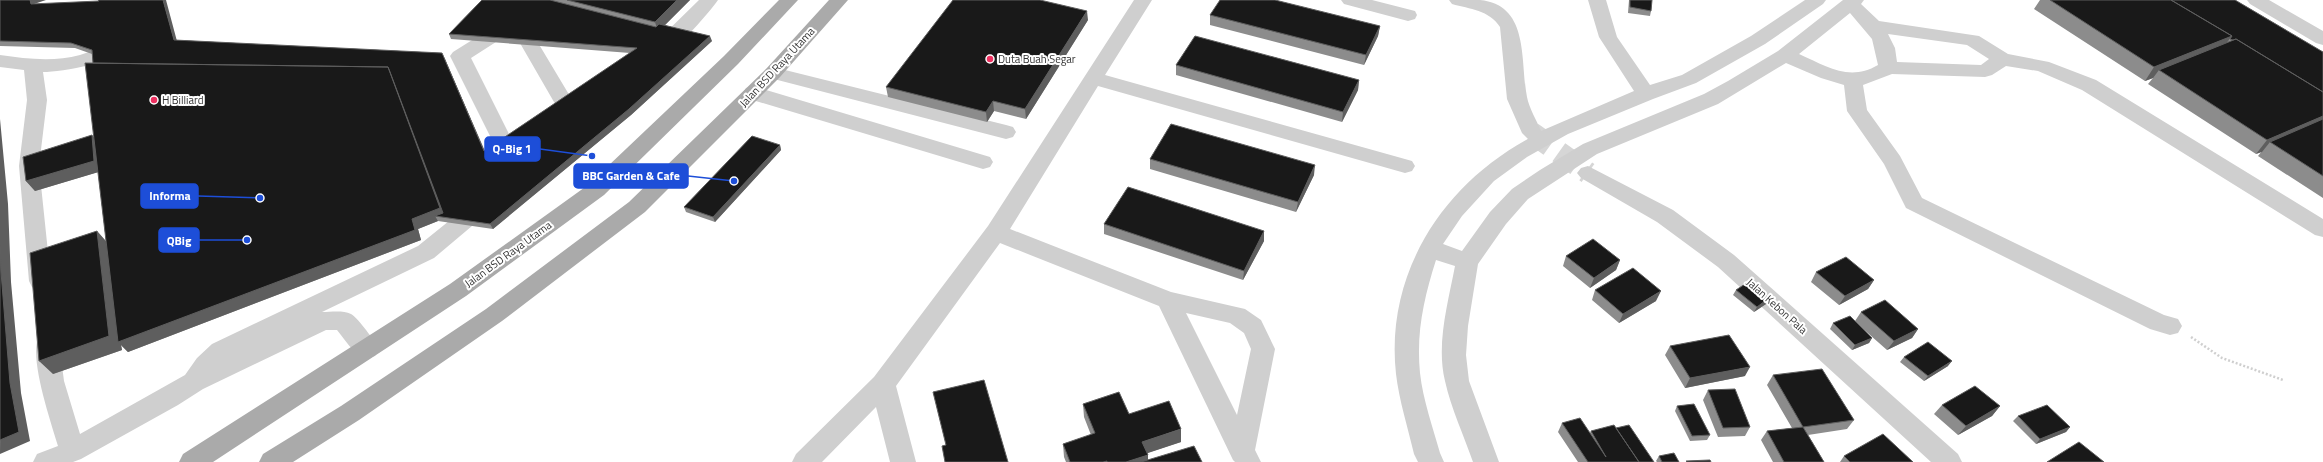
<svg xmlns="http://www.w3.org/2000/svg" width="2323" height="462" viewBox="0 0 2323 462" font-family="'Titillium Web',sans-serif">
  <style>
    .lines { fill: none; stroke-linecap: round; stroke-linejoin: round }
    .minor-tunnel { stroke: #d6d6d6; stroke-width: 22; stroke-dasharray: 22 11; stroke-linecap: butt }
    .path { stroke: #cfcfcf; stroke-width: 2.5; stroke-dasharray: 2 2; stroke-linecap: butt }
    .minor { fill: #cfcfcf; fill-rule: evenodd }
    .major { fill: #aaa; fill-rule: evenodd }
    .wall { fill: #8c8c8c }
    .shaded-wall { fill: #5e5e5e }
    .building { fill: #191919; stroke: #5e5e5e }
    .poi-dot { fill: #ee3060; stroke: #fff; stroke-width: 1.5 }
    .labels { text-anchor: middle; dominant-baseline: central; stroke-width: 4; stroke-linejoin: round; paint-order: stroke }
    .poi-label { font-size: 11px; fill: #323232; stroke: #fff; text-anchor: start }
    .street-label { font-size: 11px; fill: #323232; stroke: #fff }
    .leader { fill: none; stroke: #1d4ed8; stroke-width: 1.5 }
    .callout-dot { fill: #1d4ed8; stroke: #fff; stroke-width: 1.5 }
    .callout { fill: #1d4ed8; stroke: #1d4ed8; stroke-width: 1.5 }
    .callout-label { font-size: 12px; text-anchor: middle; font-weight: bold; fill: #fff }
  </style>
  <rect width="100%" height="100%" fill="#fff"/>
  <g class="lines">
    <path class="minor-tunnel" d="M 1532,133 L 1588,173"/>
    <path class="path" d="M 2191,337 L 2222,358 L 2283,380"/>
    <path class="minor" d="M 699,0 L 718,0 C 710,12 677,49 665,55 C 660,57 657,55 652,54 L 649,50 L 652,46 Z
      M 1134,0 L 1152,0 L 1105,75 L 1412,161 L 1415,166 L 1412,171 L 1405,173 L 1098,86 L 1010,229 L 1171,292 L 1245,309 L 1261,320 L 1275,349 L 1255,450 L 1261,462 L 1235,462 L 1233,460 L 1159,306 L 1000,243 L 896,386 L 916,462 L 890,462 L 876,407 L 822,462 L 792,462 L 796,454 L 874,377 L 988,226 ZM 1186,313 L 1230,323 L 1244,333 L 1251,349 L 1237,415 Z
      M 1341,0 L 1372,0 L 1415,11 L 1417,15 L 1415,19 L 1408,21 L 1344,4 Z
      M 1449,0 C 1459,0 1470,0 1480,0 C 1530,5 1520,61 1527,97 C 1529,108 1537,121 1541,131 L 1634,91 L 1599,37 L 1588,0 L 1606,0 L 1617,37 L 1650,85 L 1682,75 L 1751,36 L 1805,0 L 1826,0 L 1823,4 L 1765,44 L 1696,83 L 1653,99 L 1568,134 L 1527,157 L 1494,181 L 1462,216 L 1443,244 L 1462,251 L 1490,212 L 1512,189 L 1540,170 L 1583,144 L 1704,94 L 1728,81 L 1778,51 L 1843,0 L 1864,0 L 1861,4 L 1879,21 L 1979,36 L 2008,54 L 2049,62 L 2096,80 L 2323,219 L 2323,237 L 2315,235 L 2082,90 L 2038,71 L 2006,66 L 1992,75 L 1985,77 L 1892,74 L 1863,85 L 1867,110 L 1900,156 L 1922,198 L 2164,315 L 2178,319 L 2182,326 L 2178,333 L 2170,335 L 2150,329 L 1906,208 L 1884,164 L 1847,111 L 1844,85 L 1821,78 L 1786,63 L 1718,104 L 1597,154 L 1528,199 L 1506,224 L 1478,264 L 1468,326 L 1466,355 L 1469,381 L 1499,462 L 1473,462 C 1464,436 1451,408 1445,381 C 1436,344 1448,303 1455,266 L 1436,260 C 1424,298 1416,332 1420,373 C 1423,400 1433,428 1440,453 L 1444,462 L 1418,462 L 1414,454 C 1408,428 1399,400 1396,374 C 1385,274 1442,186 1528,139 L 1522,133 L 1507,99 L 1500,27 C 1489,10 1470,9 1452,4 ZM 1850,13 L 1872,39 L 1878,65 C 1849,82 1826,66 1799,54 ZM 1888,34 L 1967,45 L 1989,59 L 1981,65 L 1897,62 L 1895,48 Z
      M 2247,0 L 2269,0 L 2323,31 L 2323,45 L 2316,43 L 2250,4 Z
      M 516,15 L 523,17 L 525,21 L 586,123 L 583,128 L 576,130 L 569,128 L 513,31 L 471,58 L 525,166 L 522,171 L 515,173 L 508,171 L 505,166 L 450,56 L 453,52 L 509,17 Z
      M 121,40 L 128,42 L 131,46 C 120,62 62,72 43,72 L 47,100 L 39,166 L 51,281 L 48,287 L 40,290 L 32,287 L 29,281 L 19,166 L 27,100 L 24,70 L 0,67 L 0,55 C 27,59 54,62 80,55 C 94,51 107,44 121,40 Z
      M 773,67 L 1006,125 L 1013,127 L 1016,132 L 1013,137 L 1006,139 L 766,77 L 763,73 L 766,69 Z
      M 753,86 L 990,157 L 993,162 L 990,167 L 983,169 L 746,98 L 743,93 L 746,88 Z
      M 1588,166 L 1673,210 L 1734,255 L 1958,454 L 1962,462 L 1931,462 L 1718,267 L 1657,222 L 1581,178 L 1577,173 L 1581,168 Z
      M 483,197 L 491,200 L 494,205 L 491,210 L 434,258 L 322,312 C 331,312 343,310 351,314 C 359,319 374,340 379,349 L 375,356 C 357,362 348,343 337,330 L 326,330 L 203,389 L 178,405 L 81,459 L 73,462 L 33,462 L 37,454 L 58,446 C 51,422 28,356 39,336 L 47,334 L 55,336 L 59,343 L 64,381 L 80,434 L 185,375 L 197,358 L 212,344 L 418,246 L 475,200 Z"/>
    <path class="major" d="M 779,0 L 798,0 L 738,64 L 604,195 L 466,296 L 213,462 L 179,462 L 183,454 L 450,284 L 588,185 L 724,56 Z
      M 829,0 L 848,0 L 780,77 L 645,212 L 502,321 L 359,420 L 293,462 L 259,462 L 263,454 L 341,406 L 486,309 L 629,202 L 766,69 Z"/>
  </g>
  <path class="wall" d="M 0,0 L 34,4 L 177,40 L 442,53 L 485,151 L 630,53 L 451,39 L 449,34 L 482,0 L 690,0 L 665,25 L 712,41 L 631,115 L 493,229 L 438,221 L 418,229 L 421,240 L 128,352 L 121,345 L 122,350 L 53,374 L 97,231 L 106,241 L 98,172 L 35,191 L 26,181 L 94,137 L 93,63 L 92,54 L 75,48 L 0,46 Z
    M 1629,0 L 1652,0 L 1651,11 L 1650,16 L 1628,13 Z
    M 2040,0 L 2235,0 L 2323,52 L 2323,198 L 2258,156 L 2262,151 L 2256,154 L 2148,84 L 2153,78 L 2145,81 L 2034,9 Z
    M 1210,15 L 1380,26 L 1378,36 L 1364,65 L 1210,25 Z
    M 1088,20 L 1026,119 L 994,111 L 987,122 L 888,97 L 886,87 Z
    M 1176,65 L 1359,80 L 1358,90 L 1342,122 L 1176,75 Z
    M 780,145 L 781,150 L 715,222 L 686,212 L 684,207 Z
    M 1150,159 L 1314,175 L 1296,212 L 1150,169 Z
    M 1104,224 L 1264,231 L 1264,241 L 1243,280 L 1104,234 Z
    M 1566,256 L 1620,260 L 1616,270 L 1590,288 L 1563,266 Z
    M 1816,272 L 1874,280 L 1868,289 L 1839,305 L 1811,282 Z
    M 1595,290 L 1656,301 L 1619,323 L 1592,300 Z
    M 1736,290 L 1769,298 L 1766,304 L 1754,312 L 1733,295 Z
    M 1861,312 L 1918,329 L 1912,338 L 1887,350 L 1862,328 L 1872,338 L 1869,343 L 1852,350 L 1830,329 L 1833,323 L 1855,321 Z
    M 1670,346 L 1745,376 L 1685,388 L 1665,355 Z
    M 1904,357 L 1948,366 L 1924,381 L 1900,362 Z
    M 1773,375 L 1854,420 L 1847,429 L 1808,435 L 1824,462 L 1773,462 L 1761,440 L 1767,431 L 1792,428 L 1767,385 Z
    M 1708,390 L 1750,427 L 1745,436 L 1718,437 L 1703,400 Z
    M 1083,404 L 1129,414 L 1181,442 L 1147,453 L 1148,455 L 1148,460 L 1202,462 L 1066,462 L 1064,457 L 1063,444 L 1091,435 L 1084,417 Z
    M 1942,405 L 2000,406 L 1992,416 L 1958,435 L 1934,414 Z
    M 1677,406 L 1710,435 L 1707,440 L 1690,441 L 1675,411 Z
    M 2018,416 L 2070,427 L 2066,432 L 2036,444 L 2013,421 Z
    M 1562,423 L 1590,433 L 1591,431 L 1616,428 L 1654,462 L 1578,462 L 1558,432 Z
    M 1659,456 L 1679,462 L 1657,462 L 1656,461 Z
    M 1844,456 L 1913,462 L 1840,462 Z"/>
  <path class="shaded-wall" d="M 30,0 L 46,0 L 34,4 L 35,9 L 31,4 Z
    M 163,0 L 166,0 L 178,45 L 174,40 Z
    M 677,0 L 690,0 L 658,32 L 655,22 Z
    M 1087,11 L 1088,20 L 1026,119 L 1025,109 Z
    M 1380,26 L 1378,36 L 1364,65 L 1366,55 Z
    M 710,36 L 712,41 L 631,115 L 493,229 L 490,224 Z
    M 2232,36 L 2221,50 L 2159,70 L 2153,78 L 2145,81 L 2154,67 Z
    M 442,53 L 445,59 L 487,157 L 484,151 Z
    M 388,67 L 393,77 L 446,218 L 445,217 L 435,216 L 438,221 L 418,229 L 421,240 L 128,352 L 121,345 L 122,350 L 53,374 L 39,361 L 97,231 L 109,245 L 412,219 Z
    M 1359,80 L 1358,90 L 1342,122 L 1343,112 Z
    M 993,101 L 994,111 L 987,122 L 986,112 Z
    M 2323,116 L 2323,124 L 2270,142 L 2262,152 L 2256,154 L 2267,140 Z
    M 0,119 L 8,204 L 11,282 L 21,393 L 30,441 L 0,454 L 1,272 L 0,245 Z
    M 92,135 L 101,145 L 102,171 L 35,191 L 26,181 Z
    M 780,145 L 781,150 L 715,222 L 713,217 Z
    M 1315,165 L 1314,175 L 1296,212 L 1298,202 Z
    M 1264,231 L 1264,241 L 1243,280 L 1244,271 Z
    M 1620,260 L 1616,270 L 1590,288 L 1594,278 Z
    M 1874,280 L 1868,289 L 1839,305 L 1845,296 Z
    M 1661,291 L 1656,301 L 1619,323 L 1623,314 Z
    M 1769,298 L 1766,304 L 1754,312 L 1757,307 Z
    M 1918,329 L 1912,338 L 1887,350 L 1894,341 Z
    M 1872,338 L 1869,343 L 1852,350 L 1855,345 Z
    M 1952,361 L 1948,366 L 1924,381 L 1928,376 Z
    M 1750,367 L 1745,376 L 1685,388 L 1690,378 Z
    M 2000,406 L 1992,416 L 1958,435 L 1966,426 Z
    M 2070,427 L 2066,432 L 2036,444 L 2040,439 Z
    M 1181,429 L 1181,442 L 1142,455 L 1142,442 Z
    M 1148,455 L 1148,462 L 1126,462 Z"/>
  <path class="building" d="M 0,0 L 30,0 L 31,4 L 99,1 L 98,0 L 163,0 L 174,40 L 442,53 L 484,151 L 637,48 L 449,34 L 482,0 L 550,0 L 656,27 L 659,24 L 710,36 L 629,109 L 490,224 L 435,216 L 443,213 L 390,72 L 388,67 L 93,63 L 92,50 L 71,43 L 0,41 Z
    M 567,0 L 677,0 L 655,22 Z
    M 953,0 L 1040,0 L 1087,11 L 1025,109 L 993,101 L 986,112 L 886,87 Z
    M 1220,0 L 1275,0 L 1380,26 L 1366,55 L 1210,15 Z
    M 1630,0 L 1652,0 L 1651,11 L 1630,7 Z
    M 2050,0 L 2171,0 L 2232,36 L 2154,67 Z
    M 2171,0 L 2235,0 L 2323,52 L 2323,92 L 2236,39 L 2233,40 L 2230,39 L 2232,36 Z
    M 1195,36 L 1359,80 L 1343,112 L 1176,65 Z
    M 2236,39 L 2323,92 L 2323,116 L 2267,140 L 2159,70 Z
    M 85,63 L 388,67 L 440,208 L 412,219 L 415,230 L 118,342 Z
    M 2323,119 L 2323,176 L 2270,142 Z
    M 1171,124 L 1315,165 L 1298,202 L 1150,159 Z
    M 92,135 L 94,161 L 26,181 L 23,157 Z
    M 752,136 L 780,145 L 713,217 L 684,207 Z
    M 1128,187 L 1264,231 L 1244,271 L 1104,224 Z
    M 97,231 L 109,336 L 39,361 L 30,253 Z
    M 1593,239 L 1620,260 L 1594,278 L 1566,256 Z
    M 0,245 L 1,272 L 10,383 L 19,432 L 0,440 Z
    M 1846,257 L 1874,280 L 1845,296 L 1816,272 Z
    M 1633,268 L 1661,291 L 1623,314 L 1595,290 Z
    M 1748,282 L 1769,298 L 1757,307 L 1736,290 Z
    M 1885,300 L 1918,329 L 1894,341 L 1861,312 Z
    M 1850,316 L 1872,338 L 1855,345 L 1833,323 Z
    M 1729,335 L 1750,367 L 1690,378 L 1670,346 Z
    M 1928,342 L 1952,361 L 1928,376 L 1904,357 Z
    M 1822,369 L 1854,420 L 1803,427 L 1824,462 L 1784,462 L 1767,431 L 1803,427 L 1773,375 Z
    M 984,380 L 1008,462 L 945,462 L 942,446 L 946,445 L 933,392 Z
    M 1975,386 L 2000,406 L 1966,426 L 1942,405 Z
    M 1735,389 L 1750,427 L 1723,428 L 1708,390 Z
    M 1119,392 L 1129,414 L 1169,401 L 1181,429 L 1142,442 L 1148,455 L 1126,462 L 1107,462 L 1107,461 L 1103,462 L 1070,462 L 1063,444 L 1095,433 L 1083,404 Z
    M 1694,404 L 1710,435 L 1692,436 L 1677,406 Z
    M 2047,405 L 2070,427 L 2040,439 L 2018,416 Z
    M 1580,418 L 1606,457 L 1591,431 L 1614,425 L 1639,462 L 1588,462 L 1562,423 Z
    M 1629,425 L 1654,462 L 1639,462 L 1616,428 Z
    M 1883,434 L 1913,462 L 1850,462 L 1844,456 Z
    M 2079,442 L 2104,462 L 2047,462 Z
    M 1194,446 L 1202,462 L 1141,462 Z
    M 1674,453 L 1679,462 L 1662,462 L 1659,456 Z
    M 1710,460 L 1711,462 L 1687,462 L 1686,461 Z"/>
  <g class="poi-dot">
    <circle cx="990" cy="59" r="4"/>
    <circle cx="154" cy="100" r="4"/>
  </g>
  <g class="labels">
    <g class="poi-label">
      <text x="998" y="59">Duta Buah Segar</text>
      <text x="162" y="100">H Billiard</text>
    </g>
    <g class="street-label">
      <text transform="translate(777 67) rotate(-47)">Jalan BSD Raya Utama</text>
      <text transform="translate(508 254) rotate(-36)">Jalan BSD Raya Utama</text>
      <text transform="translate(1777 306) rotate(42)">Jalan Kebon Pala</text>
    </g>
  </g>
  <path class="leader" d="M592 156L540 149M734 181L688 176M260 198L198 196M247 240L199 240"/>
  <g class="callout-dot">
    <circle cx="592" cy="156" r="4"/>
    <circle cx="734" cy="181" r="4"/>
    <circle cx="260" cy="198" r="4"/>
    <circle cx="247" cy="240" r="4"/>
  </g>
  <g class="callout">
    <rect x="485" y="137" width="55" height="24" rx="4"/>
    <rect x="574" y="164" width="114" height="24" rx="4"/>
    <rect x="141" y="184" width="57" height="24" rx="4"/>
    <rect x="159" y="228" width="40" height="24" rx="4"/>
  </g>
  <g class="callout-label">
    <text x="512" y="153">Q-Big 1</text>
    <text x="631" y="180">BBC Garden &amp; Cafe</text>
    <text x="170" y="200">Informa</text>
    <text x="179" y="245">QBig</text>
  </g>
</svg>
